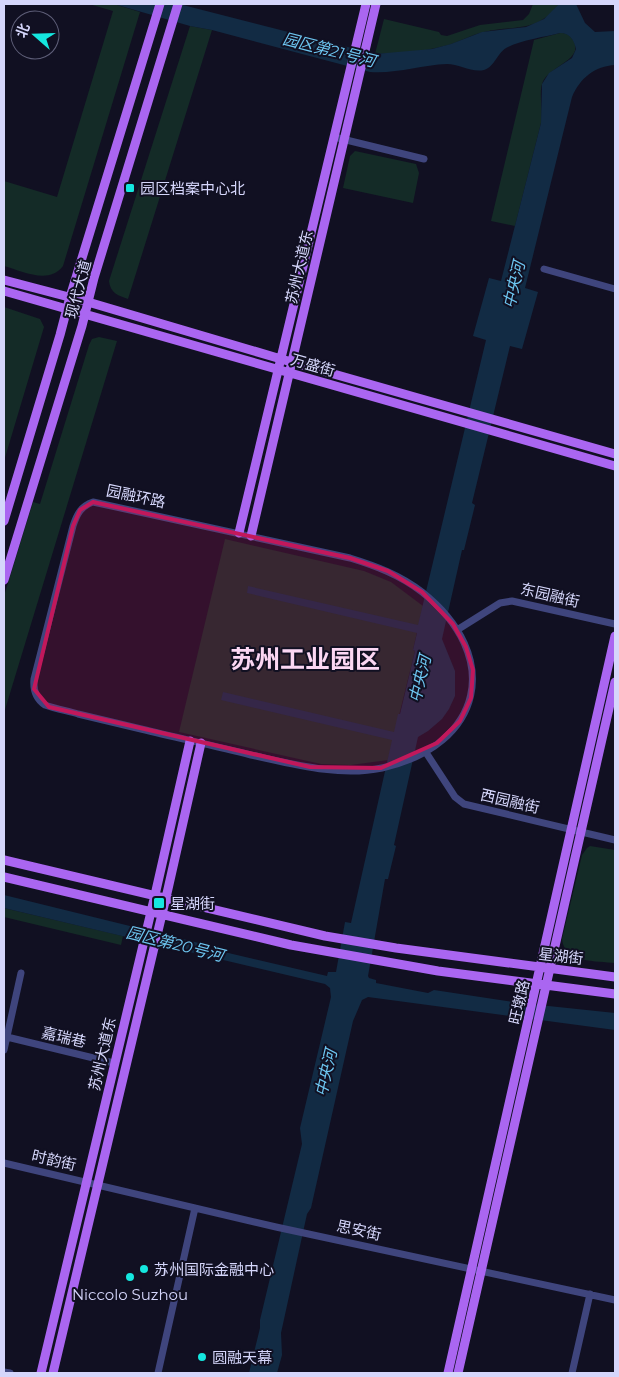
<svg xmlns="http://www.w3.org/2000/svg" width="619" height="1377" viewBox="0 0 619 1377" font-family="Montserrat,'Noto Sans SC',sans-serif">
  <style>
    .green { fill: #142b27 }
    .water { fill: #122b44 }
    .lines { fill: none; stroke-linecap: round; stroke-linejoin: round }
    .minor { stroke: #3f457d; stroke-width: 7 }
    .major { stroke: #aa66f1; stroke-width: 9 }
    .marked { fill: #c2185b; fill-opacity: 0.2; stroke: #c2185b; stroke-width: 4; stroke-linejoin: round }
    .poi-dot { fill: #15e7df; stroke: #111022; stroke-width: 2 }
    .labels { text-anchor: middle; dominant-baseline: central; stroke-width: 4; stroke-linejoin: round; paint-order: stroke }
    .poi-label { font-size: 15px; fill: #d5d6fb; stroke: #111022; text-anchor: start }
    .street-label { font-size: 15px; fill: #d5d6fb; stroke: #111022 }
    .water-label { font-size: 16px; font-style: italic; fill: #6dc6f1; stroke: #111022 }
    .town-label { font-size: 25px; font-weight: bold; fill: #fbd7f3; stroke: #111022 }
  </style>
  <rect width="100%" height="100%" fill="#111022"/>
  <path class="green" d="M 89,4 L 114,4 L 140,12 L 63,266 C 49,285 22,271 4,266 L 4,181 L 57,197 L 113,11 Z
    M 533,4 L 559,4 C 537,33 515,25 484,32 C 470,35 458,43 444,46 C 422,52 398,53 375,54 L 384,19 L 439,32 L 441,35 L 447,36 L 480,25 L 523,20 L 529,14 Z
    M 190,26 L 212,30 L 128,299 C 119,296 110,293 109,281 Z
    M 560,33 C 566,33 569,34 573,40 C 585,61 548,65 542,84 C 539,94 543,111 541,123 L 515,226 L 491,221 L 534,40 Z
    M 355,151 L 416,164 L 419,173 L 413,203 L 343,188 L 350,156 Z
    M 4,307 L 40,319 L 44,327 L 4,461 Z
    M 99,337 L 117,341 L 4,713 L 4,596 L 33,502 L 40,504 L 89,345 L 92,339 Z
    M 225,539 L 364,571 L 391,582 L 423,606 L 413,650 L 415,651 L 388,760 L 351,765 L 321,764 L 179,732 Z
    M 590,846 L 615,850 L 615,963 C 597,961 564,963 562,939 L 582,855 L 587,848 Z
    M 4,908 L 123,936 L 121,945 L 4,917 Z"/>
  <path class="water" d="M 114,4 L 179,4 L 375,54 L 432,49 L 451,44 L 482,32 L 526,27 L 544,19 L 559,4 L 576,4 L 585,23 L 595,32 L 615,31 L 615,65 C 595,66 580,78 572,97 L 525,288 L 538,292 L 522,349 L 510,346 L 472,503 L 475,505 L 464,550 L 462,550 L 442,639 L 455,671 L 455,696 L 449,709 L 442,719 L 428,731 L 418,737 L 394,845 L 396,846 L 388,879 L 385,879 L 368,976 L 369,978 L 376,980 L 376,983 L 428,993 L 434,990 L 520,1003 L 615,1013 L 615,1030 L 368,997 L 362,1000 L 353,1021 L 311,1208 L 307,1214 L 281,1333 L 282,1355 L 277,1373 L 249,1373 L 260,1328 L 260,1320 L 302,1144 L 300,1128 L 331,997 L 330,988 L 325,984 L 4,908 L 4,895 L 203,944 L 203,947 L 327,976 L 328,972 L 336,972 L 345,922 L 351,923 L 392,740 L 221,700 L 223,692 L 394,732 L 398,714 L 400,714 L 415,651 L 413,650 L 417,633 L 247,593 L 248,586 L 418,625 L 486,340 L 473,336 L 489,278 L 501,281 L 541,123 L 542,84 L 549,73 L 572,58 L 576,49 C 574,40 570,33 560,33 C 544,37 522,40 508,47 C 497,52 495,67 484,70 C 472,73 459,64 447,64 C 421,65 396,74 370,72 L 212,30 L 190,26 Z"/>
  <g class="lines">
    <path class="minor" d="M 334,137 L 424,159
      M 544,269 L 615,289
      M 93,502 L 350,558 C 376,566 400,575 422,592 C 503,656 484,745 382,768 C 339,777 293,764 251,755 C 215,746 178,738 141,729 C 120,724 99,719 78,714 C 68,711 56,709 45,705 C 36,699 33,690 34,679 L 73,526 C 77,514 81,506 93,502 Z
      M 457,630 L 500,603 L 512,601 L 615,624
      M 425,751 L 455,797 L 464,804 L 615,840
      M 7,1037 L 114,1063
      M 4,1050 L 21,973
      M 4,1163 L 276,1227 L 615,1300
      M 4,1372 L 10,1373
      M 158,1373 L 195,1208
      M 572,1373 L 590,1294"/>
    <path class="major" d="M 4,280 L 88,302 L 281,359 L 615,454
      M 4,291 L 615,466
      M 4,521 L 60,335 L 70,297 L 160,4
      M 239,533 L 366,4
      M 251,536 L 376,4
      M 4,580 L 82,326 L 94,278 L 178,4
      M 4,860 L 325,936 L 396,948 L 615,977
      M 4,877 L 291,945 L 438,971 L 615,994
      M 41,1373 L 155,895 L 190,741
      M 53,1373 L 168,889 L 201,743
      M 448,1373 L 615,636
      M 458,1373 L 615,682"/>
  </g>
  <path class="marked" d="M 93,502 L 350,558 L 388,571 L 422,592 L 453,624 L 466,647 L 473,670 L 471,698 L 460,721 L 437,743 L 381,768 L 310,767 L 49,707 L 34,689 L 73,526 L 80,510 Z"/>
  <g class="poi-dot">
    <rect x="125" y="183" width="10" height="10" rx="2.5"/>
    <rect x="153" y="897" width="12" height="12" rx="2.5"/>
    <circle cx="144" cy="1269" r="5"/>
    <circle cx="130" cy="1277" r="5"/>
    <circle cx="202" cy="1357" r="5"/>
  </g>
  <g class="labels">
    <g class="poi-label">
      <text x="140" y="188">园区档案中心北</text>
      <text x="170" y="903">星湖街</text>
      <text x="154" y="1269">苏州国际金融中心</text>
      <text x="130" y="1294" text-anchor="middle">Niccolo Suzhou</text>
      <text x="212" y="1357">圆融天幕</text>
    </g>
    <g class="street-label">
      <text transform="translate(299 267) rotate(-77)">苏州大道东</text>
      <text transform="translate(78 289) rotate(-75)">现代大道</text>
      <text transform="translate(313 365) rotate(16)">万盛街</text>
      <text transform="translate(136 496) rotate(12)">园融环路</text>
      <text transform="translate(550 595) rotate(13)">东园融街</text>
      <text transform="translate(510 801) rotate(13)">西园融街</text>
      <text transform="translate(561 956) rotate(7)">星湖街</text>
      <text transform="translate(519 1002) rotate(-77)">旺墩路</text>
      <text transform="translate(64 1037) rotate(13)">嘉瑞巷</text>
      <text transform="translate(102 1054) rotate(-77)">苏州大道东</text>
      <text transform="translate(54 1160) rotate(13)">时韵街</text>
      <text transform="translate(359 1230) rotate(12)">思安街</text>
    </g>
    <g class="water-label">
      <text transform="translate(329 50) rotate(14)">园区第21号河</text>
      <text transform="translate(514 285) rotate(-77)">中央河</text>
      <text transform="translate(420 679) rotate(-77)">中央河</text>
      <text transform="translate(175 944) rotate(14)">园区第20号河</text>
      <text transform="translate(326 1073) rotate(-77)">中央河</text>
    </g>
    <g class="town-label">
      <text x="305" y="659">苏州工业园区</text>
    </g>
  </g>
  <rect width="619" height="1377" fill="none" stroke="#d5d6fb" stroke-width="10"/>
  <g transform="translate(35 35) rotate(290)"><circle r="24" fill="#111022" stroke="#5f5f79"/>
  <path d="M0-4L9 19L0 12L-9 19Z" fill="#15e7df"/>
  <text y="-8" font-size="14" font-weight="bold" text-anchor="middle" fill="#d5d6fb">北</text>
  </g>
</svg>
